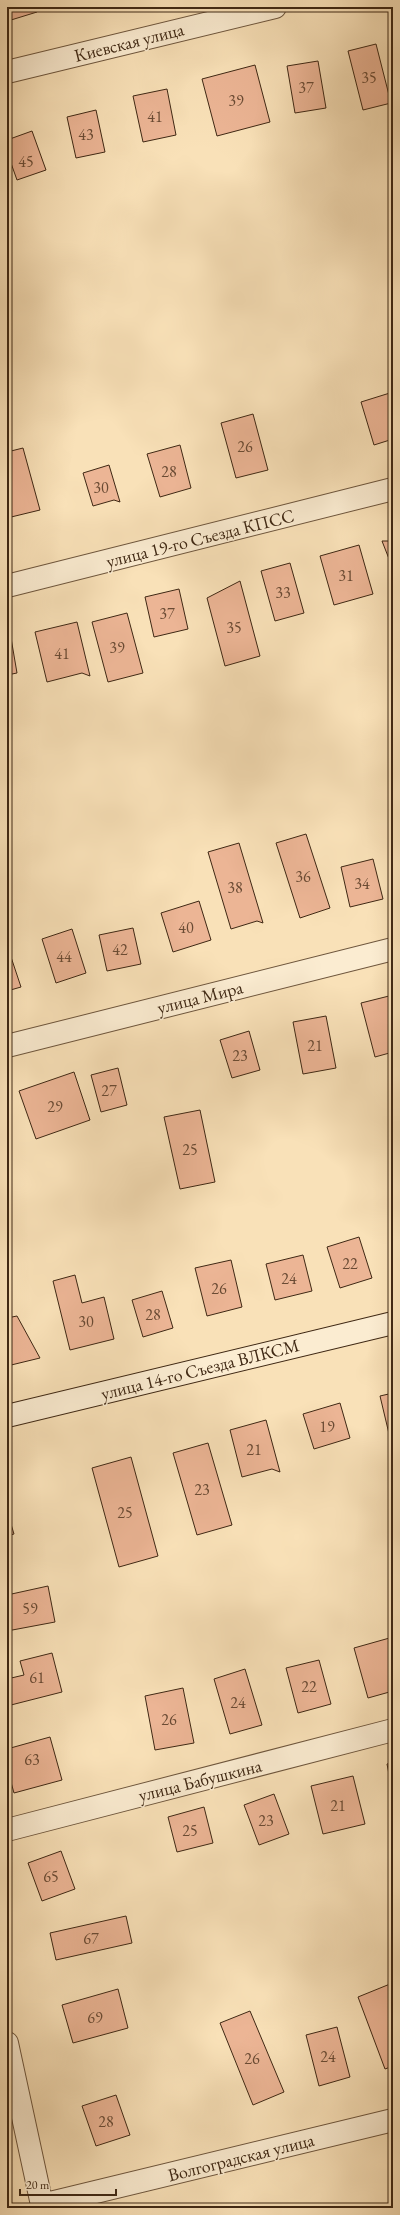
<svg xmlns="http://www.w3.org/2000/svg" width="400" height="2215" viewBox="0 0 400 2215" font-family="'EB Garamond',serif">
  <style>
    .building { fill: #ecb595; stroke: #3f2814 }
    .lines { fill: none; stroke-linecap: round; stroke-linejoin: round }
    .street-casing { stroke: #6e563d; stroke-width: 24 }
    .secondary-casing { stroke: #3f2814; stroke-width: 24 }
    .street { stroke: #fbecd1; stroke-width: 22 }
    .secondary { stroke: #fbecd1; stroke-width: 22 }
    .labels { text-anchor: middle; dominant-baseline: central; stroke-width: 3; stroke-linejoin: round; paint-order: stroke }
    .number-label { font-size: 16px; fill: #6a4b34 }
    .street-label { font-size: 18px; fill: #3f2814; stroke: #fbecd1 }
  </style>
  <rect width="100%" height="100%" fill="#f9e1b8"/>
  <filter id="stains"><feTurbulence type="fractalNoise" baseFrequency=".005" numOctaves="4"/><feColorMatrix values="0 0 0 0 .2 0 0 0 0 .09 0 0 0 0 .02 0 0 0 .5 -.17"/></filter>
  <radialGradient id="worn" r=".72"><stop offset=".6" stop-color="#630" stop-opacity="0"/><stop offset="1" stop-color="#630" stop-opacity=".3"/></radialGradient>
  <path class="building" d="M 7,7 L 35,7 L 37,12 L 11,20 Z
    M 376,44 L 391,103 L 363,110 L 348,51 Z
    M 318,61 L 326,108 L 295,113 L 287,66 Z
    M 255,65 L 270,122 L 217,136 L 202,79 Z
    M 167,89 L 176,135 L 143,142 L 133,96 Z
    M 96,110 L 105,152 L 76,158 L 67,117 Z
    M 32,131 L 46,170 L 17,180 L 7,152 L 7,140 Z
    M 393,392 L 393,439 L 374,445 L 361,402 Z
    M 253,414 L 268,470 L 236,478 L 221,423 Z
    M 180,445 L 191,488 L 160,497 L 147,454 Z
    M 23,448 L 40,510 L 7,518 L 7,452 Z
    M 109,465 L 120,502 L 114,500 L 93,506 L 83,473 Z
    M 382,541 L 393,541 L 393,569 Z
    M 359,545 L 373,594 L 334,605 L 320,556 Z
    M 290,563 L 304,613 L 275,621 L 261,571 Z
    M 240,581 L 260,656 L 225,666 L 207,598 Z
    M 179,589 L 188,629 L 154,637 L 145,597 Z
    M 127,613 L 143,673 L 108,682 L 92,622 Z
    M 77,622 L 90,676 L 82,673 L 47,682 L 35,632 Z
    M 11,638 L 17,673 L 7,675 L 7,639 Z
    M 306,834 L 330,908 L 300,918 L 276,843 Z
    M 239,843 L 263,923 L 257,921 L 231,929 L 208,852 Z
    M 373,859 L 383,899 L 350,907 L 341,867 Z
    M 199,901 L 211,940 L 173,952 L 161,913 Z
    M 133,928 L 141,964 L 107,971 L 99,935 Z
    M 72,929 L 86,973 L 56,983 L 42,939 Z
    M 7,945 L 21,987 L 7,991 Z
    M 393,995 L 393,1052 L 375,1057 L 361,1003 Z
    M 326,1016 L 336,1068 L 303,1074 L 293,1022 Z
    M 249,1031 L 260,1070 L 232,1078 L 220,1040 Z
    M 118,1068 L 127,1105 L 101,1112 L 91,1075 Z
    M 74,1072 L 90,1120 L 36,1139 L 19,1091 Z
    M 200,1110 L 215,1182 L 180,1189 L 164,1117 Z
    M 359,1237 L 372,1278 L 340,1288 L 327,1247 Z
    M 303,1255 L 312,1291 L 275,1300 L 266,1264 Z
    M 231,1260 L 242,1307 L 207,1316 L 195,1268 Z
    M 75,1275 L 82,1303 L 104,1297 L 114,1339 L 70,1350 L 53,1281 Z
    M 162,1291 L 173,1328 L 143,1337 L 132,1300 Z
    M 17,1316 L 40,1358 L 7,1366 L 7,1318 Z
    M 393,1393 L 393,1437 L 390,1438 L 380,1396 Z
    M 340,1403 L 350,1438 L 314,1449 L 303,1414 Z
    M 266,1420 L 280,1472 L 272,1469 L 242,1477 L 230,1430 Z
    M 208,1443 L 232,1525 L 197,1535 L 173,1453 Z
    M 131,1457 L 158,1556 L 119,1567 L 92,1468 Z
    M 7,1511 L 14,1534 L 7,1536 Z
    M 48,1586 L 55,1622 L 7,1631 L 7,1595 Z
    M 393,1637 L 393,1691 L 368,1698 L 354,1648 Z
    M 52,1653 L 62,1692 L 7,1706 L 7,1679 L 24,1675 L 20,1661 Z
    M 319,1660 L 331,1704 L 298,1713 L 286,1668 Z
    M 245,1669 L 262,1725 L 230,1734 L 214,1679 Z
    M 183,1688 L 194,1743 L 155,1750 L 145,1696 Z
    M 50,1737 L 62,1780 L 14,1793 L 7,1768 L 7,1749 Z
    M 393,1762 L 393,1795 L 387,1764 Z
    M 353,1776 L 365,1824 L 323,1834 L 311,1786 Z
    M 274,1794 L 289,1834 L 259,1845 L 244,1805 Z
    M 204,1807 L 213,1843 L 177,1852 L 168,1817 Z
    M 61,1851 L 75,1889 L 42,1901 L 28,1863 Z
    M 126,1916 L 132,1943 L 56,1960 L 50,1933 Z
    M 390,1984 L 393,1991 L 393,2066 L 385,2069 L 358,1997 Z
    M 118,1989 L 128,2028 L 73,2043 L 62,2005 Z
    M 250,2011 L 284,2092 L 253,2105 L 220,2023 Z
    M 337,2027 L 350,2077 L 319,2086 L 306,2035 Z
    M 116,2095 L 130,2135 L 96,2146 L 82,2106 Z"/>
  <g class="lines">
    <defs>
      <path id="street" d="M 7,72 L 275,7
        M 7,586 L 393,489
        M 7,1046 L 393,949
        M 7,1830 L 393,1730
        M 7,2043 L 42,2205 L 393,2120"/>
      <path id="secondary" d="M 7,1416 L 393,1323"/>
    </defs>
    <use href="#street" class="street-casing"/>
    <use href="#secondary" class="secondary-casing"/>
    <use href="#street" class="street"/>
    <use href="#secondary" class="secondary"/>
  </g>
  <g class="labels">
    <g class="number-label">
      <text x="369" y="77">35</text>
      <text x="306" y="87">37</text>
      <text x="236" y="100">39</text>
      <text x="155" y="116">41</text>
      <text x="86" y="134">43</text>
      <text x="26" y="161">45</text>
      <text x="245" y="446">26</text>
      <text x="169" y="471">28</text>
      <text x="101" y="487">30</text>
      <text x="346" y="575">31</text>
      <text x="283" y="592">33</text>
      <text x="167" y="613">37</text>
      <text x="234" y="627">35</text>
      <text x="117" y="647">39</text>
      <text x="62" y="653">41</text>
      <text x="303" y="876">36</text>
      <text x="362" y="883">34</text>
      <text x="235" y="887">38</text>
      <text x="186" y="927">40</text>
      <text x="120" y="949">42</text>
      <text x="64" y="956">44</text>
      <text x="315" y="1045">21</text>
      <text x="240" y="1055">23</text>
      <text x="109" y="1090">27</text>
      <text x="55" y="1106">29</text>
      <text x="190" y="1149">25</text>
      <text x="350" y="1263">22</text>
      <text x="289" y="1278">24</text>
      <text x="219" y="1288">26</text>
      <text x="153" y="1314">28</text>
      <text x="86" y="1321">30</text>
      <text x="327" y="1426">19</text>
      <text x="254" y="1449">21</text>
      <text x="202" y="1489">23</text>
      <text x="125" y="1512">25</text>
      <text x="30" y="1608">59</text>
      <text x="37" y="1677">61</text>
      <text x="309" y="1686">22</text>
      <text x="238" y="1702">24</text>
      <text x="169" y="1719">26</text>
      <text x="32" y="1759">63</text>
      <text x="338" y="1805">21</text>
      <text x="266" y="1820">23</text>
      <text x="190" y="1830">25</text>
      <text x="51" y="1876">65</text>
      <text x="91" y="1938">67</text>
      <text x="95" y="2017">69</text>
      <text x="328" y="2056">24</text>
      <text x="252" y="2058">26</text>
      <text x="106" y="2121">28</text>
    </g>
    <g class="street-label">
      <text transform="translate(129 42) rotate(-14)">Киевская улица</text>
      <text transform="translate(200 538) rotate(-14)">улица 19-го Съезда КПСС</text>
      <text transform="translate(200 997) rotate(-14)">улица Мира</text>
      <text transform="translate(200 1369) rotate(-14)">улица 14-го Съезда ВЛКСМ</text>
      <text transform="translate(200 1780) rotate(-14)">улица Бабушкина</text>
      <text transform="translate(241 2157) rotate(-14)">Волгоградская улица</text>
    </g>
  </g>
  <rect width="400" height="2215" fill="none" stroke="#f9e1b8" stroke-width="24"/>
  <rect x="8" y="8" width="384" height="2199" fill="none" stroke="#3f2814" stroke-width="2"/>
  <rect x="12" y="12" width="376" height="2191" fill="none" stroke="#3f2814"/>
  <path d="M20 2189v6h96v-6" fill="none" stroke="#3f2814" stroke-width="2"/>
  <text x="26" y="2189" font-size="12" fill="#3f2814" stroke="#fbecd1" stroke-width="3" paint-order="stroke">20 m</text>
  <rect width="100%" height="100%" filter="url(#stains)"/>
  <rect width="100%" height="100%" fill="url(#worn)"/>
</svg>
